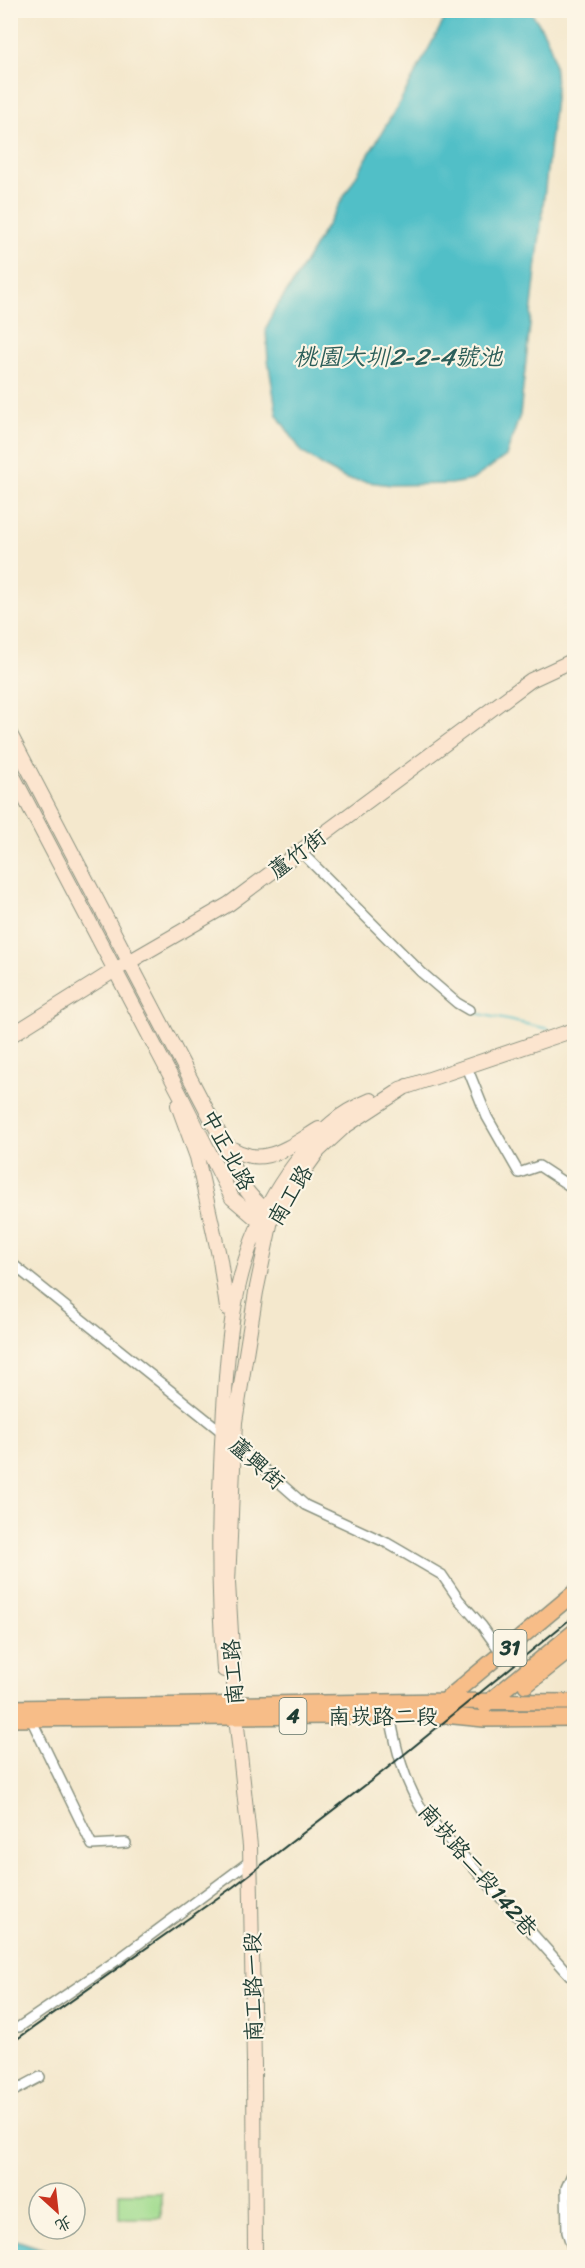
<svg xmlns="http://www.w3.org/2000/svg" width="585" height="2268" viewBox="0 0 585 2268" font-family="Sriracha,'LXGW WenKai TC',sans-serif">
  <style>
    .green { fill: #a0db8e; stroke: #608c61; stroke-width: 1.5 }
    .water { fill: #51bfc7; stroke: #387e7e; stroke-width: 1.5 }
    .lines { fill: none; stroke-linecap: round; stroke-linejoin: round }
    .stream { stroke: #51bfc7; stroke-width: 2 }
    .street-casing { stroke: #8a9280; stroke-width: 12 }
    .secondary-casing { stroke: #8a9280; stroke-width: 16 }
    .primary-casing { stroke: #8a9280; stroke-width: 18 }
    .street { stroke: #fff; stroke-width: 9 }
    .secondary { stroke: #fce5cf; stroke-width: 14 }
    .primary { stroke: #f7bd88; stroke-width: 15 }
    .rail { stroke: #1f3d34; stroke-width: 2 }
    .labels { text-anchor: middle; dominant-baseline: central; stroke-width: 4.5; stroke-linejoin: round; paint-order: stroke }
    .shield { fill: #fcf5e5; stroke: #617469; stroke-width: 1.5 }
    .shield-label { font-size: 21px; font-weight: bold; fill: #1f3d34 }
    .street-label { font-size: 22px; fill: #1f3d34; stroke: #fcf5e5 }
    .water-label { font-size: 24px; font-style: italic; fill: #2c5e59; stroke: #fcf5e5 }
  </style>
  <rect width="100%" height="100%" fill="#fcf5e5"/>
  <filter id="ink" filterUnits="userSpaceOnUse"><feTurbulence type="fractalNoise" baseFrequency=".0167" numOctaves="2"/><feDisplacementMap in="SourceGraphic" scale="12" xChannelSelector="R" yChannelSelector="G"/><feConvolveMatrix kernelMatrix="1 2 1 2 8 2 1 2 1" color-interpolation-filters="sRGB"/></filter>
  <filter id="wash" filterUnits="userSpaceOnUse"><feTurbulence type="fractalNoise" baseFrequency=".008" numOctaves="4" result="noise"/><feDisplacementMap in="SourceGraphic" scale="24" xChannelSelector="R" yChannelSelector="G"/><feGaussianBlur stdDeviation="1.35" result="paint"/><feColorMatrix in="noise" values="0 0 0 0 0 0 0 0 0 0 0 0 0 0 0 0 0 1.4 0 .05"/><feComposite in="paint" operator="in"/></filter>
  <g filter="url(#wash)">
    <rect width="100%" height="100%" fill="#f4e8cd"/>
    <path class="green" d="M 119,2193 L 161,2193 L 161,2218 L 119,2218 Z"/>
    <path class="water" d="M 449,11 L 530,11 C 551,39 555,54 556,89 L 520,415 L 506,456 L 472,480 L 451,484 L 391,485 L 346,479 L 326,468 L 302,452 L 277,415 L 268,360 L 266,330 L 274,310 L 291,286 L 397,107 Z
      M 10,2238 L 49,2251 L 55,2257 L 11,2257 Z"/>
    <g class="lines">
      <path class="stream" d="M 475,1013 L 549,1029"/>
    </g>
  </g>
  <g filter="url(#ink)">
    <g class="lines">
      <defs>
        <path id="street" d="M 300,851 L 421,972 L 457,1003 L 469,1010
          M 467,1067 L 487,1117 L 519,1173 L 539,1166 L 574,1189
          M 10,1262 L 222,1432 L 305,1505 L 387,1543 L 442,1575 L 459,1600 L 482,1626 L 502,1654
          M 390,1715 C 396,1749 404,1781 423,1811 L 574,1980
          M 31,1719 L 92,1845 L 126,1843
          M 19,2027 L 120,1958 L 250,1861
          M 10,2093 L 40,2077
          M 574,2170 L 566,2188 L 567,2232 L 574,2253"/>
        <path id="secondary" d="M 10,734 L 224,1143 C 229,1159 237,1177 247,1191 C 255,1202 266,1208 271,1220 L 259,1221 L 232,1198 L 182,1098 L 10,770
          M 10,1036 L 115,970 L 229,904 L 531,680 L 574,660
          M 400,1089 L 574,1030
          M 178,1105 L 197,1157 L 220,1260 L 227,1308
          M 224,1143 C 259,1172 287,1148 319,1129
          M 224,1670 C 218,1594 218,1520 222,1443 C 228,1337 230,1243 301,1156 C 324,1128 337,1114 371,1100
          M 255,2258 L 254,2064 L 250,1846 L 236,1717 L 228,1583 L 235,1422 L 256,1292 L 271,1220 L 283,1200 L 319,1150 L 344,1127 L 407,1086"/>
        <path id="primary" d="M 526,1685 L 574,1647
          M 441,1704 L 574,1593
          M 485,1705 L 574,1632
          M 10,1708 L 444,1701 L 574,1702
          M 10,1719 L 444,1715 L 484,1719 L 574,1718"/>
      </defs>
      <use href="#street" class="street-casing"/>
      <use href="#secondary" class="secondary-casing"/>
      <use href="#primary" class="primary-casing"/>
      <use href="#street" class="street"/>
      <use href="#secondary" class="secondary"/>
      <use href="#primary" class="primary"/>
      <path class="rail" d="M 10,2044 L 233,1887 L 385,1770 L 574,1616"/>
    </g>
  </g>
  <g class="labels">
    <g class="shield">
      <rect x="493.5" y="1630" width="33" height="36" rx="4.5"/>
      <rect x="279.5" y="1698" width="27" height="36" rx="4.5"/>
    </g>
    <g class="shield-label">
      <text x="510" y="1648">31</text>
      <text x="293" y="1716">4</text>
    </g>
    <g class="street-label">
      <text transform="translate(297 854) rotate(-37)">蘆竹街</text>
      <text transform="translate(228 1150) rotate(62)">中正北路</text>
      <text transform="translate(290 1195) rotate(-59)">南工路</text>
      <text transform="translate(257 1463) rotate(42)">蘆興街</text>
      <text transform="translate(233 1672) rotate(-94)">南工路</text>
      <text x="383" y="1716">南崁路二段</text>
      <text transform="translate(478 1870) rotate(49)">南崁路二段142巷</text>
      <text transform="translate(253 1987) rotate(-91)">南工路一段</text>
    </g>
    <g class="water-label">
      <text x="398" y="357">桃園大圳2-2-4號池</text>
    </g>
  </g>
  <rect width="585" height="2268" fill="none" stroke="#fcf5e5" stroke-width="36"/>
  <g transform="translate(57 2211) rotate(153)"><circle r="28" fill="#fcf5e5" stroke="#a4ab9e" stroke-width="1.5"/>
  <path d="M0-4.5L10 22L0 15L-10 22Z" fill="#c8321e"/>
  <text y="-9" font-size="16" font-weight="bold" text-anchor="middle" fill="#1f3d34">北</text>
  </g>
</svg>
